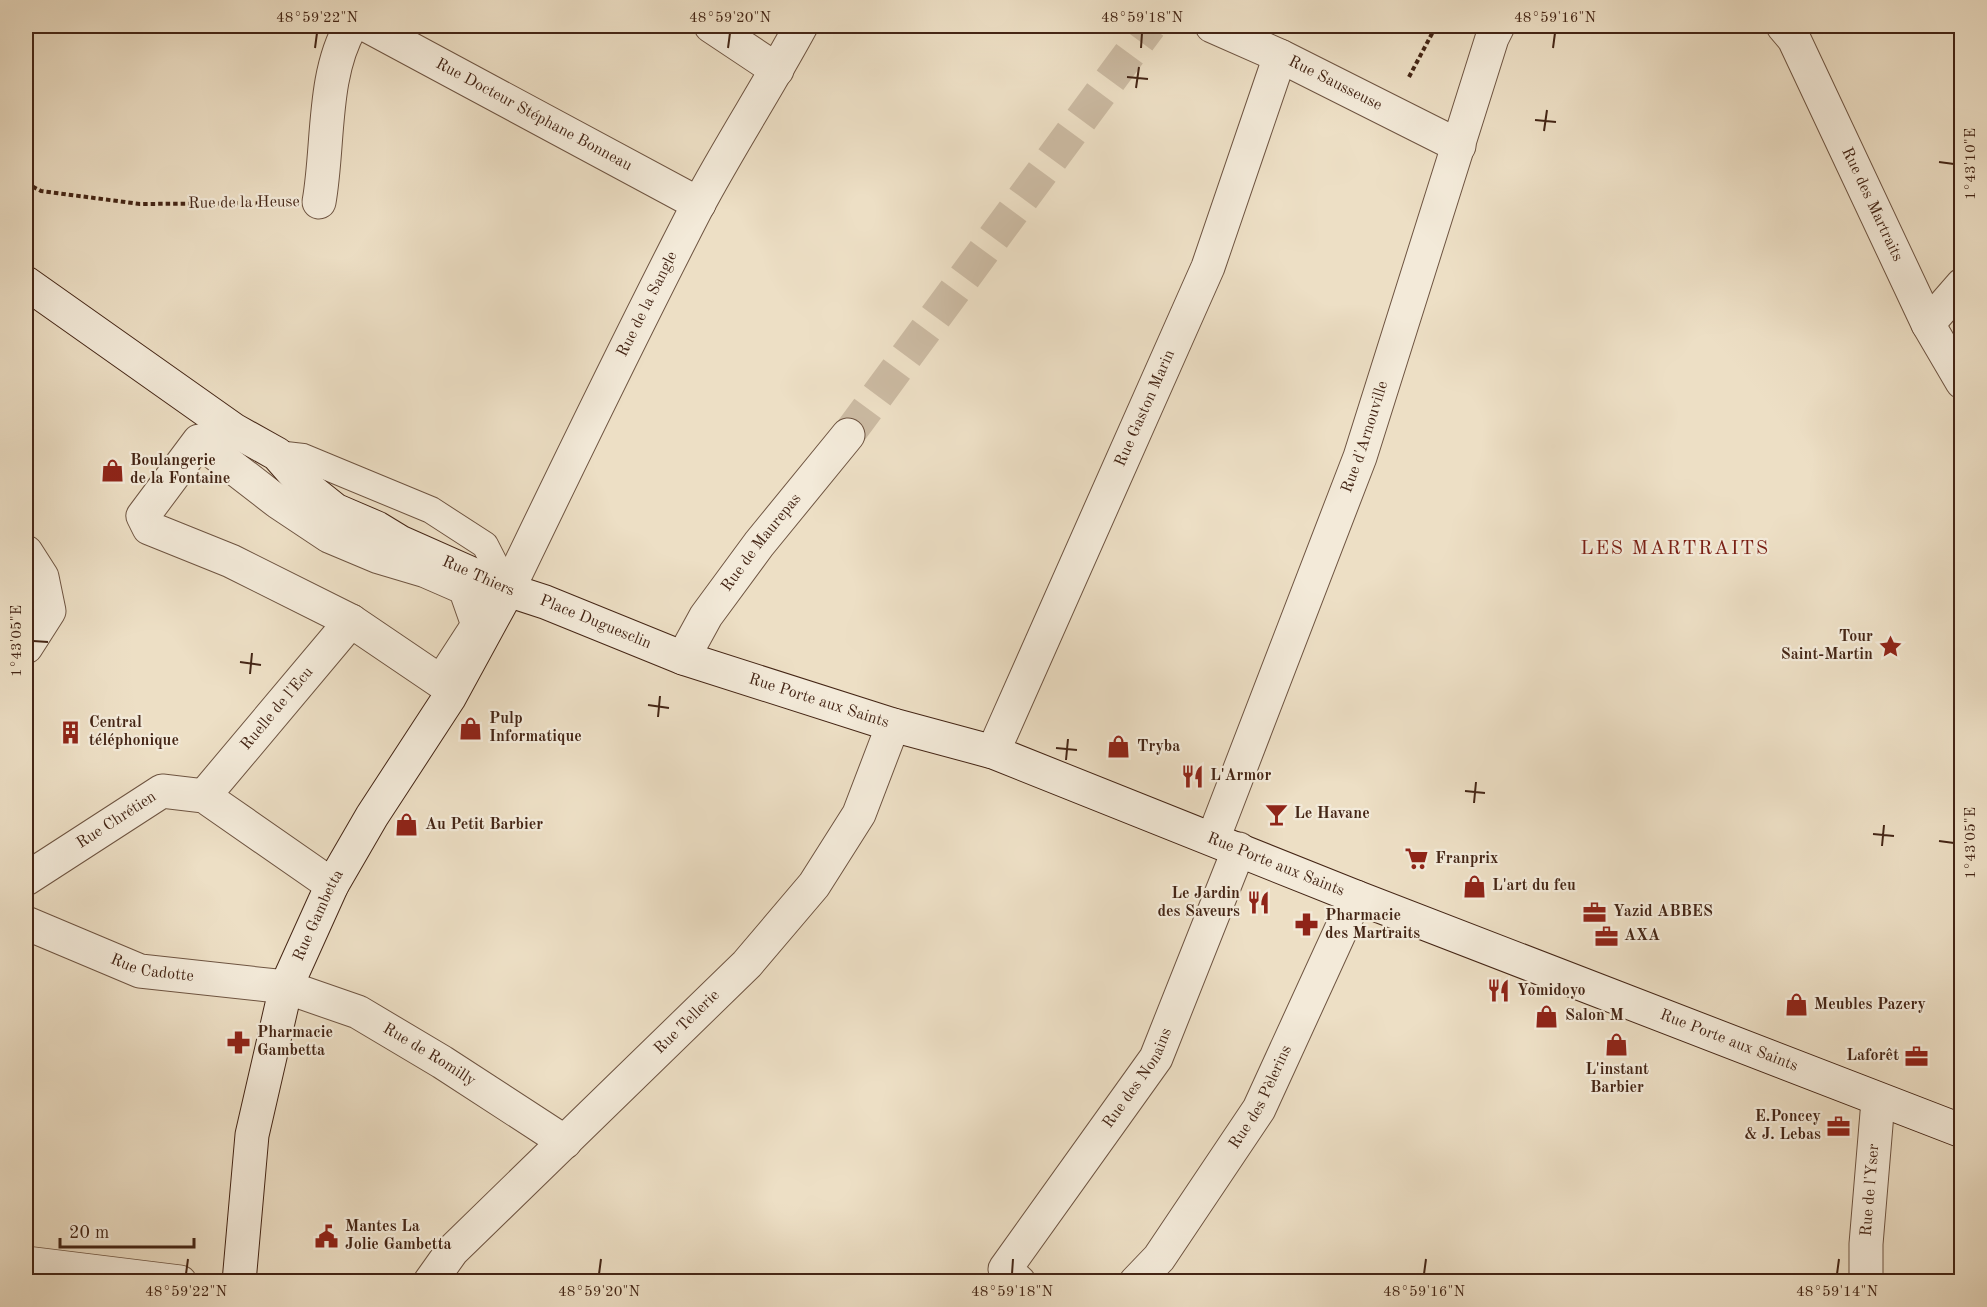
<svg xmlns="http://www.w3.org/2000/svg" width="1987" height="1307" viewBox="0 0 1987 1307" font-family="'Old Standard TT',serif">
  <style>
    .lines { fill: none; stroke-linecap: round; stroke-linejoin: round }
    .street-tunnel { stroke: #cbbaa2; stroke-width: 33; stroke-dasharray: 33 16; stroke-linecap: butt }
    .lane-casing { stroke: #6e5441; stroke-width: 28 }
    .street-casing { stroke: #6e5441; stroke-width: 35 }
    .secondary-casing { stroke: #442515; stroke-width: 35 }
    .path { stroke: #442515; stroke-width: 4; stroke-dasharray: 4.5 3; stroke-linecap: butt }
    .lane { stroke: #f3ead9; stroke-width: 26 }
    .street { stroke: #f3ead9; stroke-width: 33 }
    .secondary { stroke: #f3ead9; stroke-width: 33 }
    .ticks { fill: none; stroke: #442515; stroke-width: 2 }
    .labels { text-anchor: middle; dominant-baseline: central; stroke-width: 4.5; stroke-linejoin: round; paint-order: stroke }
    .street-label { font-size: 16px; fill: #442515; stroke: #f3ead9 }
    .poi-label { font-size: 16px; font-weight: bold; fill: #442515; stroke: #f3ead9; text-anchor: start }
    .quarter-label { font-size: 20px; letter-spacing: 1.5px; fill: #7a1f14; stroke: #f3ead9 }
    .neatline { fill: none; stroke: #442515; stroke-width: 2 }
    .ticks-label { font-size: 15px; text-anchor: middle; fill: #442515 }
  </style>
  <rect width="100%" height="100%" fill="#eddfc5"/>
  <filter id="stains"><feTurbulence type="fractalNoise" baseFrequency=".00333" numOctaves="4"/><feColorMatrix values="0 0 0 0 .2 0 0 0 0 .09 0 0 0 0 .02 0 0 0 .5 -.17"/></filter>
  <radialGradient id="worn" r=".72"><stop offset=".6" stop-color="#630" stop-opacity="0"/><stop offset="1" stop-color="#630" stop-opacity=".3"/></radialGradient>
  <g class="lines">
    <path class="street-tunnel" d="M 848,435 L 1150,26"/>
    <defs>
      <path id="lane" d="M 277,454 L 303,457 L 431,510 L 485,545 L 508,590"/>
      <g id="street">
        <path id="s1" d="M 368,26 L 699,204"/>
        <path d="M 711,26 L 777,70"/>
        <path id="s2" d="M 1212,26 L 1280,56 L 1459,146"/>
        <path id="s3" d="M 1783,26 L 1794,39 L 1928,324 L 1962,382"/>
        <path d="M 319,202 C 329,146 322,75 351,26"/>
        <path d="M 1928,324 L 1962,285"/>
        <path d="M 199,441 L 278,502 L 329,536 L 379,557 L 426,571 L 465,588 L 478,625 L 441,682 L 351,621 L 231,561 L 149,528 L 143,516 Z"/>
        <path d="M 26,552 L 42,577 L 49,611 L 26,647"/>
        <path id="s4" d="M 508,590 C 570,461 632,333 697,207 C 730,145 768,87 801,26"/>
        <path id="s5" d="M 683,658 L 706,616 L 759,544 L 848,435"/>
        <path id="s6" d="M 993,752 L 1208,267 L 1280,56"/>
        <path id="s7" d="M 204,796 L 351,621"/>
        <path id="s8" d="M 1213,839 L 1360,457 L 1492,38 L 1498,26"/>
        <path id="s9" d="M 26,879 L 162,791 L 204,796 L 332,885"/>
        <path id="s10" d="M 26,923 L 140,971 L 286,987 L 358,1012 L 442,1062 L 565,1142"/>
        <path d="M 26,1263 L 180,1282"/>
        <path id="s11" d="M 430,1282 L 452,1251 L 747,964 L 814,885 L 859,814 L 893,725"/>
        <path id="s12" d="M 1019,1282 L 1005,1269 L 1156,1058 L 1239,849"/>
        <path id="s13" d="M 1136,1282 L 1159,1258 L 1259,1109 L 1356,897"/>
        <path id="s14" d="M 1866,1282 L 1866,1244 L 1878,1101"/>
      </g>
      <g id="secondary">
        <path id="s15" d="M 26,283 L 234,430 L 277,454 L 305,486 L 335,510 L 377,528 L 400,542 L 508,590 L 545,602 L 683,658 L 893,725 L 993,752 L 1356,897 L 1962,1131"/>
        <path id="s16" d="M 239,1282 L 252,1135 L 286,987 L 332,885 L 372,816 L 449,698 L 508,590"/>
      </g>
    </defs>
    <use href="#lane" class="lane-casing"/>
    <use href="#street" class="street-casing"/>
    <use href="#secondary" class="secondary-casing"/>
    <path class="path" d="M 1409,77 L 1436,26
      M 26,183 L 41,191 L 140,204 L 280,203"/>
    <use href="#lane" class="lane"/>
    <use href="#street" class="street"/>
    <use href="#secondary" class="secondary"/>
  </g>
  <path class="ticks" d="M 315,48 L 317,33M 728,48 L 730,33M 1141,48 L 1142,33M 1553,48 L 1555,33M 1127,77 L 1148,79M 1136,88 L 1139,67M 1535,120 L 1556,122M 1544,131 L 1547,110M 1939,162 L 1954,164M 33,641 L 48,642M 240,662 L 261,665M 250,674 L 252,653M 648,705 L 669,708M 658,717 L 660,696M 1056,748 L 1077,750M 1066,760 L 1068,739M 1465,791 L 1485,793M 1474,803 L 1476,782M 1873,834 L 1894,836M 1939,841 L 1954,843M 1882,846 L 1884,825M 186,1274 L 188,1259M 599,1274 L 601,1259M 1012,1274 L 1013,1259M 1424,1274 L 1426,1259M 1837,1274 L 1839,1259"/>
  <defs>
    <symbol id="shop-bare" viewBox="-9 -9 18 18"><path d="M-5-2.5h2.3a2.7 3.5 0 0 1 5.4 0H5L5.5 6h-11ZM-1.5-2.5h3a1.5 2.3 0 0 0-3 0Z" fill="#8f2418" stroke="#f3ead9" stroke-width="2.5" paint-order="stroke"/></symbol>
    <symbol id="sight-bare" viewBox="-9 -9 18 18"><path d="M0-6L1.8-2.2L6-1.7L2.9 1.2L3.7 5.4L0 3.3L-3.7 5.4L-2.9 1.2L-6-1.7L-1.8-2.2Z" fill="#8f2418" stroke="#f3ead9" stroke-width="2.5" paint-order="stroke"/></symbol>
    <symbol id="building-bare" viewBox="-9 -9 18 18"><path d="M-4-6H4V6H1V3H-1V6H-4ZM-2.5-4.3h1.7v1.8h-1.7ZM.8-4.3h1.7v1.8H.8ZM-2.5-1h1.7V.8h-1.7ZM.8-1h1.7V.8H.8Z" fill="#8f2418" stroke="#f3ead9" stroke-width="2.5" paint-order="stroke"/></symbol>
    <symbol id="restaurant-bare" viewBox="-9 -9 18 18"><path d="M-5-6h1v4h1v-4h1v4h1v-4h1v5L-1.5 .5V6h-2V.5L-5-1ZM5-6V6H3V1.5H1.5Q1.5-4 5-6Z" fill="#8f2418" stroke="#f3ead9" stroke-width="2.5" paint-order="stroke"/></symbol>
    <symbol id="bar-bare" viewBox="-9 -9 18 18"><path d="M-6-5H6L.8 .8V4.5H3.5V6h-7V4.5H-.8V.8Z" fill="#8f2418" stroke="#f3ead9" stroke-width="2.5" paint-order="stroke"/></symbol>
    <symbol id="supermarket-bare" viewBox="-9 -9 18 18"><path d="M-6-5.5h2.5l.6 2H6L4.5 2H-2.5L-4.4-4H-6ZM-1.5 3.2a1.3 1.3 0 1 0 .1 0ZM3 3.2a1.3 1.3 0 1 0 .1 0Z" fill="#8f2418" stroke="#f3ead9" stroke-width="2.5" paint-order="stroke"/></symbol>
    <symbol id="office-bare" viewBox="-9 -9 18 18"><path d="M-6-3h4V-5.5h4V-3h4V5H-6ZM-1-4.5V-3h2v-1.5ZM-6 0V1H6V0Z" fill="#8f2418" stroke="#f3ead9" stroke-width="2.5" paint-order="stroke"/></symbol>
    <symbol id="pharmacy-bare" viewBox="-9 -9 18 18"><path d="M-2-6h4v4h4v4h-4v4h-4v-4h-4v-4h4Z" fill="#8f2418" stroke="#f3ead9" stroke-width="2.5" paint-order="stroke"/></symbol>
    <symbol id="civic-bare" viewBox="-9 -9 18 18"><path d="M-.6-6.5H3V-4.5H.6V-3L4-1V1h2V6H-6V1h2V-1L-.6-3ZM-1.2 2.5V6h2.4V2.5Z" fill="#8f2418" stroke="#f3ead9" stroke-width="2.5" paint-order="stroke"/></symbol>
  </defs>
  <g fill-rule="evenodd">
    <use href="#shop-bare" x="96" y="454" width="33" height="33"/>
    <use href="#sight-bare" x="1874" y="630" width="33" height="33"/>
    <use href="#shop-bare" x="454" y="712" width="33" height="33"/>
    <use href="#building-bare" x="54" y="716" width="33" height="33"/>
    <use href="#shop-bare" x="1102" y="730" width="33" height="33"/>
    <use href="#restaurant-bare" x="1176" y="760" width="33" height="33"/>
    <use href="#bar-bare" x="1260" y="798" width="33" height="33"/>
    <use href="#shop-bare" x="390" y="808" width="33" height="33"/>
    <use href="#supermarket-bare" x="1400" y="842" width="33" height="33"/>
    <use href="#shop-bare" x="1458" y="870" width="33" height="33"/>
    <use href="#restaurant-bare" x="1242" y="886" width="33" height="33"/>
    <use href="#office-bare" x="1578" y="896" width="33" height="33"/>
    <use href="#pharmacy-bare" x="1290" y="908" width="33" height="33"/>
    <use href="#office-bare" x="1590" y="920" width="33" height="33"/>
    <use href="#restaurant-bare" x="1482" y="974" width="33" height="33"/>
    <use href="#shop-bare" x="1780" y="988" width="33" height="33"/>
    <use href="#shop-bare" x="1530" y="1000" width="33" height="33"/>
    <use href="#pharmacy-bare" x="222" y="1026" width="33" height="33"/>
    <use href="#shop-bare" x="1600" y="1028" width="33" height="33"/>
    <use href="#office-bare" x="1900" y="1040" width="33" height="33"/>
    <use href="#office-bare" x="1822" y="1110" width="33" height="33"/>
    <use href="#civic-bare" x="310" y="1220" width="33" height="33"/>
  </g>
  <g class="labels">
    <g class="street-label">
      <text stroke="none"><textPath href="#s2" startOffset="136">Rue Sausseuse</textPath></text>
      <text stroke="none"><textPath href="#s1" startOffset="188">Rue Docteur Stéphane Bonneau</textPath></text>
      <text transform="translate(244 203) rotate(-1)">Rue de la Heuse</text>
      <text stroke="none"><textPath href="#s3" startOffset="200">Rue des Martraits</textPath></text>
      <text stroke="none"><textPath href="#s4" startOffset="318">Rue de la Sangle</textPath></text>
      <text stroke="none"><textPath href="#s6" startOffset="376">Rue Gaston Marin</textPath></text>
      <text stroke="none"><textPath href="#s8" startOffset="430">Rue d'Arnouville</textPath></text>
      <text stroke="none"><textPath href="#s5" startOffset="140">Rue de Maurepas</textPath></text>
      <text stroke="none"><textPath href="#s15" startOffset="543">Rue Thiers</textPath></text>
      <text stroke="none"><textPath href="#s15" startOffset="669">Place Duguesclin</textPath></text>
      <text stroke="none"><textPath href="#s15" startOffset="906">Rue Porte aux Saints</textPath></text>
      <text stroke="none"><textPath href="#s7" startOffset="114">Ruelle de l'Ecu</textPath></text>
      <text stroke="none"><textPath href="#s9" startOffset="108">Rue Chrétien</textPath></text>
      <text stroke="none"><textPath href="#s15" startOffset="1392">Rue Porte aux Saints</textPath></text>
      <text stroke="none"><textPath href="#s16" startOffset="378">Rue Gambetta</textPath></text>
      <text stroke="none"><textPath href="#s10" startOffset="135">Rue Cadotte</textPath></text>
      <text stroke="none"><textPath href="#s11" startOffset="366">Rue Tellerie</textPath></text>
      <text stroke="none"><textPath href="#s15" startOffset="1878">Rue Porte aux Saints</textPath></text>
      <text stroke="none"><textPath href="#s10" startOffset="430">Rue de Romilly</textPath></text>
      <text stroke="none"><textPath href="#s12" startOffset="252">Rue des Nonains</textPath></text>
      <text stroke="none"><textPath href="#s13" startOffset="224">Rue des Pèlerins</textPath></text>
      <text stroke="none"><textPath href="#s14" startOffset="92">Rue de l'Yser</textPath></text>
    </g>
    <g class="poi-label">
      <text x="130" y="461">Boulangerie<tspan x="130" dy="18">de la Fontaine</tspan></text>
      <text x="1873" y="637" text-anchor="end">Tour<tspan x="1873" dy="18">Saint-Martin</tspan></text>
      <text x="489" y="719">Pulp<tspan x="489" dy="18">Informatique</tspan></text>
      <text x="89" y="723">Central<tspan x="89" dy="18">téléphonique</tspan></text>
      <text x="1137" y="747">Tryba</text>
      <text x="1210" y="776">L'Armor</text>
      <text x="1294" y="814">Le Havane</text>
      <text x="425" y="825">Au Petit Barbier</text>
      <text x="1435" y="859">Franprix</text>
      <text x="1492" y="886">L'art du feu</text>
      <text x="1240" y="894" text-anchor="end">Le Jardin<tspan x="1240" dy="18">des Saveurs</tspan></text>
      <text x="1613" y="912">Yazid ABBES</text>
      <text x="1325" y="916">Pharmacie<tspan x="1325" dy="18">des Martraits</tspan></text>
      <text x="1624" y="936">AXA</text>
      <text x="1517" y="991">Yomidoyo</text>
      <text x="1814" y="1005">Meubles Pazery</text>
      <text x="1565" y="1016">Salon M</text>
      <text x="257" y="1033">Pharmacie<tspan x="257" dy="18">Gambetta</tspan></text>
      <text x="1899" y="1056" text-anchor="end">Laforêt</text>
      <text x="1617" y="1070" text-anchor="middle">L'instant<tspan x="1617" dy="18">Barbier</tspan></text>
      <text x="1821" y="1117" text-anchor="end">E.Poncey<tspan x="1821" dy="18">&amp; J. Lebas</tspan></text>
      <text x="345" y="1227">Mantes La<tspan x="345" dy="18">Jolie Gambetta</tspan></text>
    </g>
    <g class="quarter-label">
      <text x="1675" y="549">LES MARTRAITS</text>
    </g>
  </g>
  <rect width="1987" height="1307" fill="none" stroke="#eddfc5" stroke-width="66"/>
  <path d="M60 1238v9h134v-9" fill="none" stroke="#442515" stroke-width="3"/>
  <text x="69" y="1238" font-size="18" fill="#442515" stroke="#f3ead9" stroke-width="4.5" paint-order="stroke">20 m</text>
  <rect x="33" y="33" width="1921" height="1241" class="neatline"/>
  <g class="ticks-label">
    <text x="317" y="22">48°59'22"N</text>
    <text x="730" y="22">48°59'20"N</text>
    <text x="1142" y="22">48°59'18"N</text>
    <text x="1555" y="22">48°59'16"N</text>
    <text transform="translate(1970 164) rotate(-90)" y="5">1°43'10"E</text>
    <text transform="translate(16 641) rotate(-90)" y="5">1°43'05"E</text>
    <text transform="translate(1970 843) rotate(-90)" y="5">1°43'05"E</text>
    <text x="186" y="1296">48°59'22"N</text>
    <text x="599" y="1296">48°59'20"N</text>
    <text x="1012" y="1296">48°59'18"N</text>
    <text x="1424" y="1296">48°59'16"N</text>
    <text x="1837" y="1296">48°59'14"N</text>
  </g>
  <rect width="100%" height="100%" filter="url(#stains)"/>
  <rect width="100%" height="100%" fill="url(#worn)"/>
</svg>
